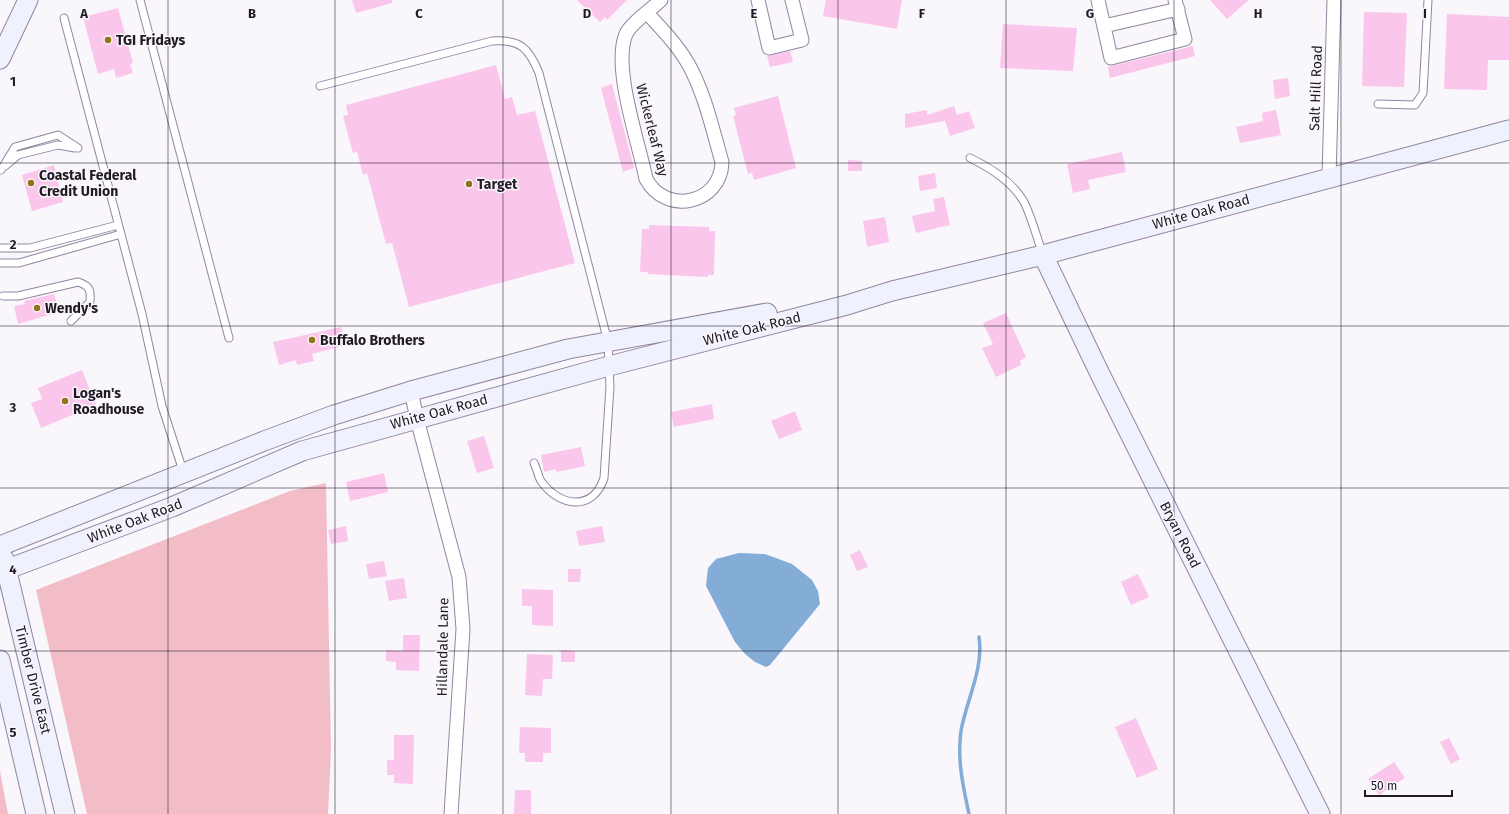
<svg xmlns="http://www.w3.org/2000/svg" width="1509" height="814" viewBox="0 0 1509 814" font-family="'Fira Sans',sans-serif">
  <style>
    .green { fill: #f3bdc8 }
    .water { fill: #83acd7 }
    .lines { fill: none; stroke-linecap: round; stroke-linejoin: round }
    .stream { stroke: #83acd7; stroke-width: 3.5 }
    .building { fill: #fac6ec }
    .lane-casing { stroke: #92869f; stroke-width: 9 }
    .street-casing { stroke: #92869f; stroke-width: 15 }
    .secondary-casing { stroke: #92869f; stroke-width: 21 }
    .lane { stroke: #fff; stroke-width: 7 }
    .street { stroke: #fff; stroke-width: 13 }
    .secondary { stroke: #eff1fd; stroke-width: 19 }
    .grid { fill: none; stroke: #1f1a24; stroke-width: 1; stroke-opacity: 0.55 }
    .poi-dot { fill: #90741a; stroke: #f9f6fc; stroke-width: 1.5 }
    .labels { text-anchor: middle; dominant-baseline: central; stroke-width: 3; stroke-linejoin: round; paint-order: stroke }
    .poi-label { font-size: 14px; font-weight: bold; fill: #1f1a24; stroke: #f9f6fc; text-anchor: start }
    .street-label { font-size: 14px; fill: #1f1a24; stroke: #f9f6fc }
    .grid-label { font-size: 13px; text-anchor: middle; font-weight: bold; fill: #1f1a24; stroke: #f9f6fc; stroke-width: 3; stroke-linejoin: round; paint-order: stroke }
  </style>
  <rect width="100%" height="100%" fill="#f9f6fc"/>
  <path class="green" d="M 326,483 L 331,750 L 328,814 L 87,814 L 36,590 L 290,491 Z
    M 0,771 L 8,814 L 0,814 Z"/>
  <path class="water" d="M 739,553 L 765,554 L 792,564 L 812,580 L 818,591 L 820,604 L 770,665 L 766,667 L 755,662 L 745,654 L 735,642 L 706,586 L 708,568 L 716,559 Z"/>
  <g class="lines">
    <path class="stream" d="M 969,814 C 963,786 957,760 961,731 C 966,701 984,669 979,637"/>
  </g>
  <path class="building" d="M 352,0 L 392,0 L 392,3 L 356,13 Z
    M 577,0 L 627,0 L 607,20 L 605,17 L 600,22 Z
    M 826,0 L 902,0 L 897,29 L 823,16 Z
    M 1210,0 L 1249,0 L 1227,19 Z
    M 118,8 L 133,63 L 130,64 L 133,73 L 116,78 L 114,69 L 98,74 L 83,17 Z
    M 1364,12 L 1407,13 L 1404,87 L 1362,86 Z
    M 1447,14 L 1509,17 L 1509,60 L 1488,60 L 1487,90 L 1444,89 Z
    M 1003,24 L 1077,28 L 1073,71 L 1000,68 Z
    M 1193,46 L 1195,56 L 1110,78 L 1108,67 Z
    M 790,51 L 793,62 L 770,67 L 767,56 Z
    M 496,65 L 505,99 L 512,97 L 517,115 L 535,111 L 575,263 L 409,307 L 392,243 L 386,244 L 367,173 L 363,175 L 357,152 L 353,153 L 343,116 L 348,115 L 346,105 Z
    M 1288,78 L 1290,96 L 1275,99 L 1273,80 Z
    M 612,84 L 634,168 L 623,172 L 601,88 Z
    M 778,96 L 796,168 L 754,180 L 752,173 L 748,174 L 733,116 L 736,115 L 734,108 Z
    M 954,106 L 957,115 L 969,111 L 975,128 L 950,136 L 945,121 L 905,128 L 905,114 L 927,110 L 927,115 Z
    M 1276,110 L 1281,135 L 1240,143 L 1236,127 L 1263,121 L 1262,113 Z
    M 1122,152 L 1126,172 L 1088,180 L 1090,189 L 1073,193 L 1067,164 Z
    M 848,160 L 862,161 L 862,171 L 848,171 Z
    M 54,165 L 63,202 L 32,211 L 22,175 Z
    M 935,173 L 937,188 L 920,191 L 918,176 Z
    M 944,197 L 950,225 L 916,233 L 912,216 L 935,211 L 933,199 Z
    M 885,217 L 889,242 L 867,247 L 863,221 Z
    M 649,225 L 709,227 L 709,231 L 715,231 L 714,275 L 708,275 L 708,277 L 648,274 L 648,272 L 640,272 L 642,229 L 649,229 Z
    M 54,294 L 57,304 L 51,306 L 52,314 L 18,324 L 14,306 L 25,304 L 24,301 Z
    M 1006,313 L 1026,357 L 1020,361 L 1021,365 L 996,377 L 982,348 L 993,344 L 983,323 Z
    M 341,327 L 346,345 L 312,354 L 314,361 L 297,365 L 296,360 L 279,365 L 273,342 Z
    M 82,370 L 96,405 L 41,428 L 31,403 L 42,399 L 38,388 Z
    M 712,404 L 714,419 L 674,427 L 671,412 Z
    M 795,411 L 802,430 L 779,439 L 771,421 Z
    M 484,436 L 494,468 L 477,473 L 467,441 Z
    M 581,447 L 585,466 L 556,472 L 556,469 L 544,472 L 541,455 Z
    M 384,473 L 388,492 L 350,501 L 346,482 Z
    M 346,526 L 348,541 L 331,544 L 328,530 Z
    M 602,526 L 605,542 L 579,546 L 576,531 Z
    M 860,550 L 868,567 L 857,571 L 850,555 Z
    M 384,561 L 387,576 L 369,579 L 366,564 Z
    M 568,569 L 581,569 L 580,582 L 568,582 Z
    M 1138,574 L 1149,597 L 1131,605 L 1121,582 Z
    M 404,578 L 407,598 L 389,601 L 385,581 Z
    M 522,589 L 553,590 L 553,626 L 532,625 L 532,606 L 522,606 Z
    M 403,635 L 420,635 L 419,671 L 396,670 L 396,662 L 386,661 L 386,650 L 403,651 Z
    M 561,650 L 575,651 L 575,662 L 561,662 Z
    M 527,654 L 553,655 L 552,679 L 543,679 L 542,696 L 525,695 Z
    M 1136,718 L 1158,769 L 1137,778 L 1115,727 Z
    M 520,727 L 551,728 L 551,753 L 543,753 L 543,762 L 525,762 L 525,753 L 519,753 Z
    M 394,735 L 414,735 L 413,784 L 394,783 L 394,775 L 387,775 L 387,760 L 394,760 Z
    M 1449,738 L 1460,759 L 1451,764 L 1440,742 Z
    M 1394,762 L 1405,778 L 1379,795 L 1368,779 Z
    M 515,790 L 531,790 L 531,814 L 514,814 Z"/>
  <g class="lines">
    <defs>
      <path id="lane" d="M 140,0 L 229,338
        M 64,18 L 142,314 L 162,406 L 183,471
        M 320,86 L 492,41 C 520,39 529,48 539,73 L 608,342 L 610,387 L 604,478 C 593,512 559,507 541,481 C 538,476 537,469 534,463
        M 1378,104 L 1415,105 L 1423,93 L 1428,0
        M 970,158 C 991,168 1012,181 1024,202 C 1032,218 1037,238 1043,255
        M 5,166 L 18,155 L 58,145 L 75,148
        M 1,170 L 15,147 L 58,135 L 78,148
        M 0,248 L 30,248 L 118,225
        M 0,263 L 19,263 L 121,234
        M 3,296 L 18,296 L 78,282 C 90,286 91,290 90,302 L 71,321"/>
      <path id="street" d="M 758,0 L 769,48 L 802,40 L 792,0
        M 1098,0 L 1111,58 L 1185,39 L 1175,0
        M 647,13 C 663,30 682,50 692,71 C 706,99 713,131 722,162 C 721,204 666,216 646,179 C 639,143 612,67 626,34 C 631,23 652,9 661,0
        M 1104,26 L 1178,9
        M 1329,177 L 1334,0
        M 411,391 L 417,419 L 459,577 L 463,629 L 451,814"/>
      <path id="secondary" d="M 0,59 L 28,0
        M 1043,255 L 1100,374 L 1320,814
        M 0,546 L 264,441 L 334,415 L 411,391 L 568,349 L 767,313
        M 4,559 L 65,814
        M 0,572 L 172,507 L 302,451 L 609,366 L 847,305 L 892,291 L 1043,255 L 1509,130
        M 0,660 L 36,814"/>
    </defs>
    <use href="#lane" class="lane-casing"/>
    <use href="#street" class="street-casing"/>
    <use href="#secondary" class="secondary-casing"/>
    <use href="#lane" class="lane"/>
    <use href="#street" class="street"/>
    <use href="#secondary" class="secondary"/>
  </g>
  <path class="grid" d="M 168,0 L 168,814M 335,0 L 335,814M 503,0 L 503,814M 671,0 L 671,814M 838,0 L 838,814M 1006,0 L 1006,814M 1174,0 L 1174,814M 1341,0 L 1341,814M 0,163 L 1509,163M 0,326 L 1509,326M 0,488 L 1509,488M 0,651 L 1509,651"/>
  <g class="poi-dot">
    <circle cx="108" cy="40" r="4"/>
    <circle cx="31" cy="183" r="4"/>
    <circle cx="469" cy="184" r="4"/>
    <circle cx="37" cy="308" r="4"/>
    <circle cx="312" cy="340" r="4"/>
    <circle cx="65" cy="401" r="4"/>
  </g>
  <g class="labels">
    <g class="poi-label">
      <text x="116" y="40">TGI Fridays</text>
      <text x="39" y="175">Coastal Federal<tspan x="39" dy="16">Credit Union</tspan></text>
      <text x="477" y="184">Target</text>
      <text x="45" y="308">Wendy's</text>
      <text x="320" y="340">Buffalo Brothers</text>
      <text x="73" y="393">Logan's<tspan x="73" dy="16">Roadhouse</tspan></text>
    </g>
    <g class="street-label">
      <text transform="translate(1316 88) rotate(-88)">Salt Hill Road</text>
      <text transform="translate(652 130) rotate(76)">Wickerleaf Way</text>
      <text transform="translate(1201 212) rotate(-15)">White Oak Road</text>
      <text transform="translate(752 329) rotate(-14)">White Oak Road</text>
      <text transform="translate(439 412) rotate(-15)">White Oak Road</text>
      <text transform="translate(135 521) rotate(-21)">White Oak Road</text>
      <text transform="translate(1180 535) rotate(63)">Bryan Road</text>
      <text transform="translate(443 647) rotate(-89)">Hillandale Lane</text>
      <text transform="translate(33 680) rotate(76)">Timber Drive East</text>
    </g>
  </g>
  <g class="grid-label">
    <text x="84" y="18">A</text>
    <text x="252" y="18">B</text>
    <text x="419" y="18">C</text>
    <text x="587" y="18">D</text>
    <text x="754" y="18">E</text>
    <text x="922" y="18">F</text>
    <text x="1090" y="18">G</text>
    <text x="1258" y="18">H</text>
    <text x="1425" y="18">I</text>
    <text x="13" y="86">1</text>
    <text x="13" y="249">2</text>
    <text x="13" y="412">3</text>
    <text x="13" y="574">4</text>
    <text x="13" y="737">5</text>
  </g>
  <path d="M1365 790v6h87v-6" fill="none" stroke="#1f1a24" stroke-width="2"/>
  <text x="1371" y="790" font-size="12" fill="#1f1a24" stroke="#f9f6fc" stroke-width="3" paint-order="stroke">50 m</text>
</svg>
